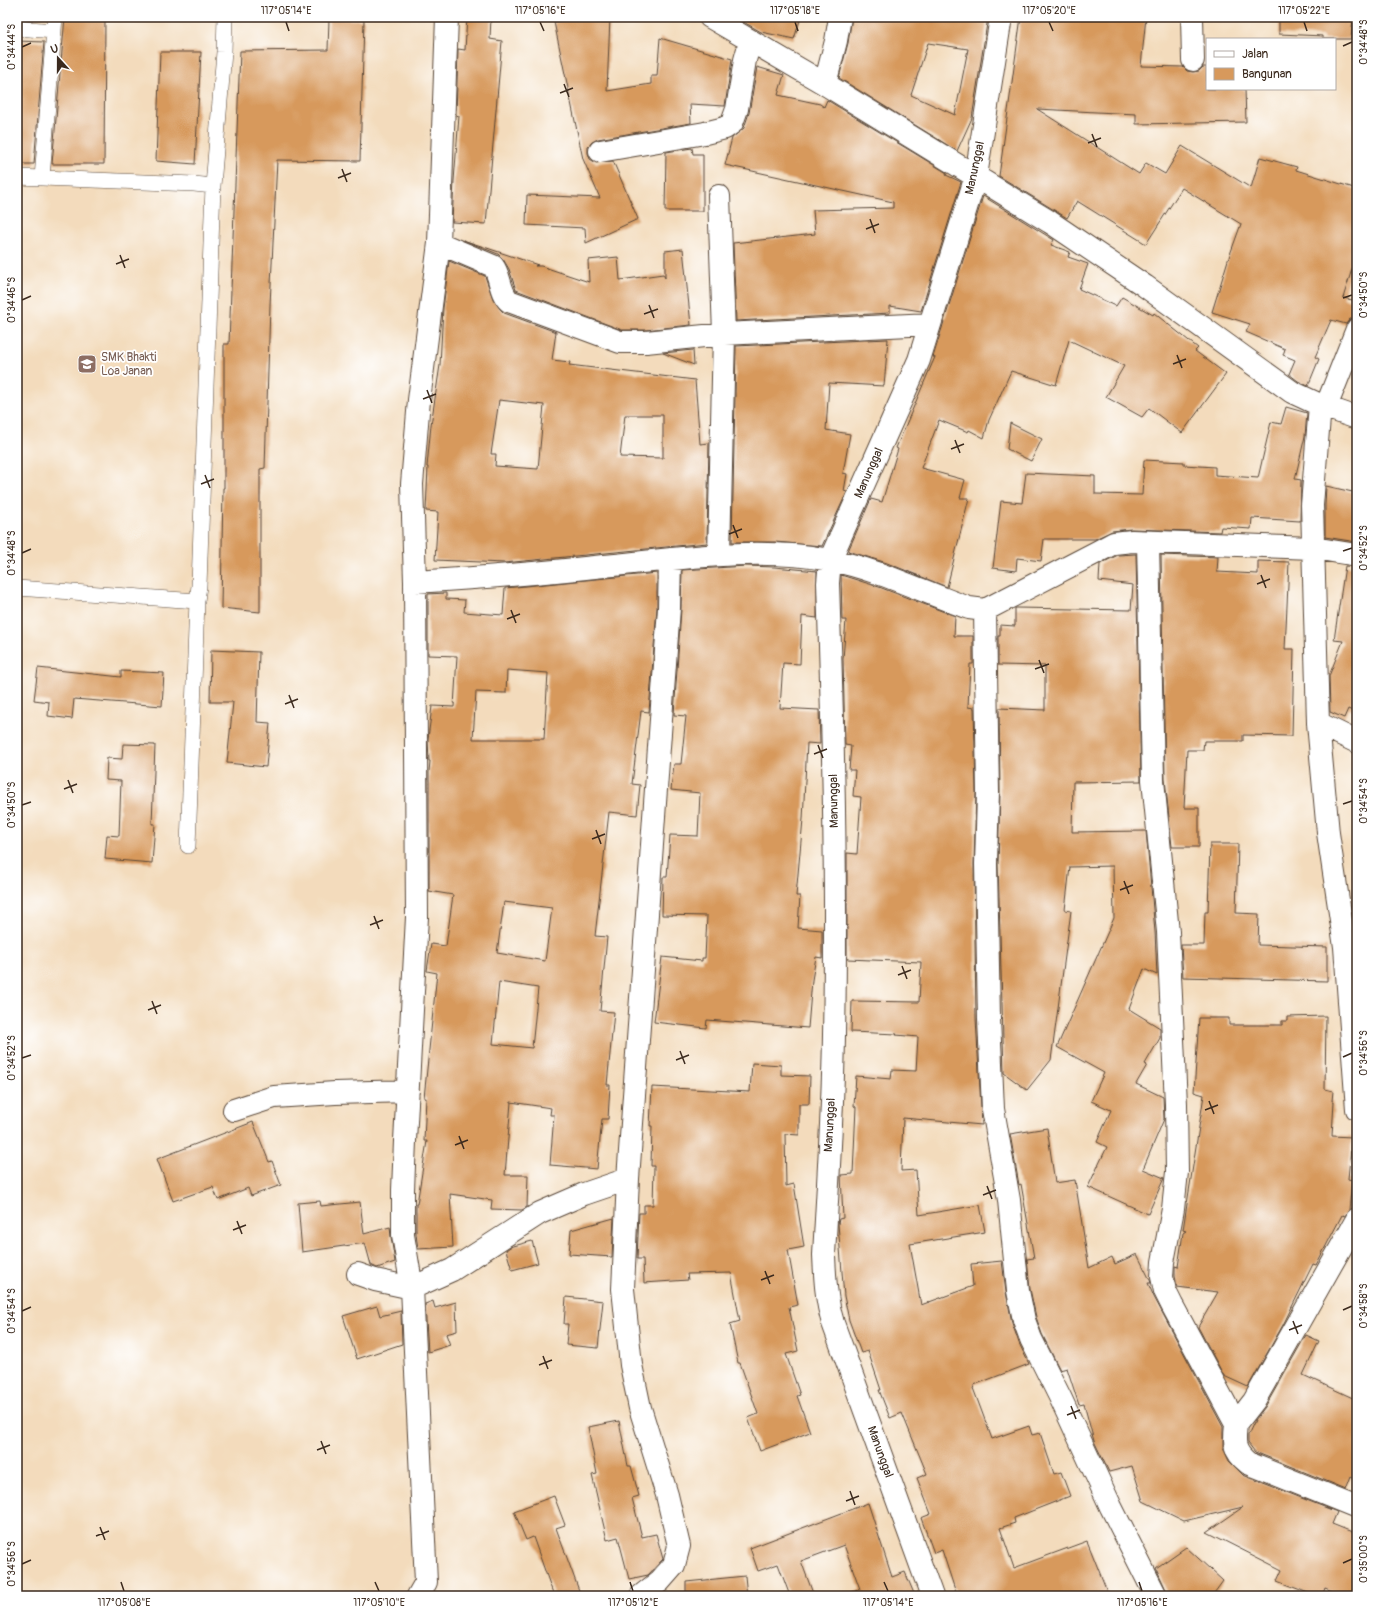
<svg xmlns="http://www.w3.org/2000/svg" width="1374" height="1613" viewBox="0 0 1374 1613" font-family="Pangolin,sans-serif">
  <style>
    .building { fill: #d7995c; fill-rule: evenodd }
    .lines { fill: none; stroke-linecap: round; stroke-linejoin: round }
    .service-casing { stroke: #574536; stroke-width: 16 }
    .minor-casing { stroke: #574536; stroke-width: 24 }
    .service { stroke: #fff; stroke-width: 15 }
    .minor { stroke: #fff; stroke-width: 22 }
    .ticks { fill: none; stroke: #3b2a1e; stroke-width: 1.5 }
    .labels { text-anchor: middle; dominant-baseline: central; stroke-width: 3.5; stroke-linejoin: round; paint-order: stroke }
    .street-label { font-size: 12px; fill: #3b2a1e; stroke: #fff }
    .education-label { font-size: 12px; fill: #785e54; stroke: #fff; text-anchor: start }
    .neatline { fill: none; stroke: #3b2a1e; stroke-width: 1.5 }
    .ticks-label { font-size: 10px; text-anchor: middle; fill: #3b2a1e }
  </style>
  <rect width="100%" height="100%" fill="#fff"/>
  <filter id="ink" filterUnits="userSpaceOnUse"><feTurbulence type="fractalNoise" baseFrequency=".025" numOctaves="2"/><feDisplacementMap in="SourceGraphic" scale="8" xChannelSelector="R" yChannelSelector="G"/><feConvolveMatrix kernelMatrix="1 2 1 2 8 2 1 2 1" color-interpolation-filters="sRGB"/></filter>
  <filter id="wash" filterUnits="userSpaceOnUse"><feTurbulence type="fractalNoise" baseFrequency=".012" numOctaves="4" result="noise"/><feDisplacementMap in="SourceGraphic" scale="16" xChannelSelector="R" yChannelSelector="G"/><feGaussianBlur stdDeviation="0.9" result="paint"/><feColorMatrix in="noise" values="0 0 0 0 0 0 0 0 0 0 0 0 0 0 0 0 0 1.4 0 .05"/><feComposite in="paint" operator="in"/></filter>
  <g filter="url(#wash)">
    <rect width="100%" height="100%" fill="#f3dbbc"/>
    <g id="blocks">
      <path class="building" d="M 65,17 L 105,17 L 104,164 L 52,164 Z
        M 467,17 L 491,17 L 490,39 L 502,41 L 486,224 L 452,222 L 454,181 L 459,116 L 456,115 L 458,49 L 465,50 Z
        M 580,17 L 610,17 L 607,91 L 651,84 L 651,76 L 657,76 L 660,38 L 732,59 L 725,106 L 690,104 L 691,123 L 598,139 L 592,142 L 588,147 L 588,153 L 590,159 L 596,163 L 613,161 L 638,219 L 586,243 L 585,228 L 526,225 L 527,195 L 600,198 L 583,159 L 554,22 Z
        M 735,17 L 801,17 L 794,39 L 761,32 Z
        M 852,17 L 988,17 L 972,118 L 957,151 L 839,78 L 848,43 ZM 928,43 L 968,49 L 955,115 L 911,95 Z
        M 1021,17 L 1146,17 L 1141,66 L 1183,67 L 1187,71 L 1193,72 L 1199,71 L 1203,67 L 1207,67 L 1207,89 L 1245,89 L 1246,122 L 1136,124 L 1136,114 L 1037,109 L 1139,174 L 1146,163 L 1165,174 L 1182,146 L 1251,188 L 1260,157 L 1297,167 L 1296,170 L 1357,189 L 1357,253 L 1343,298 L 1357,301 L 1357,317 L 1350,319 L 1346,324 L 1331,320 L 1315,357 L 1319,359 L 1308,386 L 1298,381 L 1289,374 L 1295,360 L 1283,355 L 1285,349 L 1246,332 L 1250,324 L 1212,312 L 1228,260 L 1241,224 L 1182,188 L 1146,244 L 1077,201 L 1067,218 L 999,176 Z
        M 1279,17 L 1353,17 L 1351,39 L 1323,39 L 1323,36 L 1279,34 Z
        M 329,19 L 364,20 L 360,161 L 277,160 L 270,305 L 265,468 L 260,469 L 260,612 L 221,608 L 223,488 L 224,488 L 224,344 L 229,344 L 240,51 L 328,50 Z
        M 17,41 L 44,42 L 34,164 L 17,164 Z
        M 160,52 L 201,52 L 195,164 L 156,161 Z
        M 757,67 L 784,75 L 778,95 L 820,104 L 824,107 L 827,100 L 947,173 L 946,175 L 961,182 L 921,311 L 890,306 L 890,313 L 736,321 L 733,243 L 815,234 L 813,210 L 893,208 L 893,202 L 725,165 L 732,138 L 744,128 L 749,113 Z
        M 692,148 L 693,154 L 703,154 L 703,211 L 665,211 L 666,152 Z
        M 983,196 L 1054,240 L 1051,245 L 1070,252 L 1068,257 L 1088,264 L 1079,289 L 1116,306 L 1122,297 L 1153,315 L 1154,313 L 1198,348 L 1195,351 L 1226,374 L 1182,433 L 1149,408 L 1142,417 L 1106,397 L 1124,366 L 1069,340 L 1056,385 L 1011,371 L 989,420 L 984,438 L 969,430 L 968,432 L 939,420 L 921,468 L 965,480 L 960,498 L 969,498 L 947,587 L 887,563 L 848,551 L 871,499 L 882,502 L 898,449 L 896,448 L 935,357 L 933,357 Z
        M 463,240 L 538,265 L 535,266 L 541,266 L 589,282 L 588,260 L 618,257 L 620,280 L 663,274 L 665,278 L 665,251 L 683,249 L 691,325 L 645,330 L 622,330 L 516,290 L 509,269 L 503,259 L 498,254 Z
        M 449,261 L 485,276 L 493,299 L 500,309 L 504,313 L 556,332 L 552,360 L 570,362 L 569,365 L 695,380 L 700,444 L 709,443 L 707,543 L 504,563 L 435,560 L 438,512 L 426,511 L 428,467 L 427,467 L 431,425 L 440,365 L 443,308 ZM 499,400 L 544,405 L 538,469 L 495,466 L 496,454 L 491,454 ZM 625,415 L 663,415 L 663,458 L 620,457 Z
        M 888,339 L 884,386 L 829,383 L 826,430 L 850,434 L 843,473 L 847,474 L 844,491 L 847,492 L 822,546 L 775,542 L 732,542 L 736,346 Z
        M 693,350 L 694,365 L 663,353 Z
        M 1286,407 L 1307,413 L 1305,436 L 1295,479 L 1301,480 L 1300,521 L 1252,518 L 1251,529 L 1221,527 L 1220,532 L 1131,529 L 1112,531 L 1095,539 L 1044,539 L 1041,561 L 1017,558 L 1016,571 L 993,568 L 1001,501 L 1022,503 L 1026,473 L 1095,476 L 1095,494 L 1142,495 L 1144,460 L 1184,462 L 1184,465 L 1215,467 L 1215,475 L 1258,478 L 1271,422 L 1281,424 Z
        M 1010,423 L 1042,439 L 1031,461 L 1007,449 Z
        M 1326,486 L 1357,493 L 1357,542 L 1325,537 L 1325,505 Z
        M 1136,554 L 1141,781 L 1073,782 L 1072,832 L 1146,831 L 1155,932 L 1157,975 L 1144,969 L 1129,1009 L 1160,1028 L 1160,1038 L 1145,1064 L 1147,1065 L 1136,1084 L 1163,1097 L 1164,1119 L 1143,1169 L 1164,1178 L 1148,1214 L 1088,1187 L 1107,1147 L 1097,1142 L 1111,1110 L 1091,1101 L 1104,1073 L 1057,1047 L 1114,918 L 1113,866 L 1070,867 L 1065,910 L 1071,911 L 1051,1060 L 1027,1090 L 1004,1073 L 998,864 L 1000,792 L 999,708 L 1045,710 L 1045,666 L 998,665 L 998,636 L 1000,636 L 1000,625 L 1015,626 L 1015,608 L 1017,608 L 1131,610 L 1133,585 L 1099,581 L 1100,564 L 1118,555 Z
        M 1161,555 L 1218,557 L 1217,572 L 1258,574 L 1258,561 L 1289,562 L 1285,649 L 1294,649 L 1292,736 L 1243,735 L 1243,741 L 1204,741 L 1203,750 L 1187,750 L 1184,808 L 1199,808 L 1199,847 L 1172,847 L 1165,779 Z
        M 746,566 L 774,567 L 817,571 L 817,618 L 802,616 L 800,664 L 783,663 L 780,708 L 819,710 L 820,744 L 807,743 L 803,819 L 796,896 L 800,896 L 798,928 L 822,930 L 822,958 L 816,957 L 812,980 L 808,1028 L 707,1020 L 706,1028 L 654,1022 L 662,957 L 702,961 L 702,958 L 705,958 L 707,916 L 662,915 L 663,877 L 667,877 L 670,835 L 698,836 L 700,793 L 671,790 L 674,764 L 681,764 L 686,716 L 674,715 L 681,609 L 682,570 Z
        M 1345,566 L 1357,567 L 1357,713 L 1348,709 L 1344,718 L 1330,712 L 1329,676 L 1343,641 L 1334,640 Z
        M 657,573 L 657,607 L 649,712 L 641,711 L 632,784 L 640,785 L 637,815 L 609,812 L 595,936 L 607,937 L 600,1011 L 614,1012 L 607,1085 L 610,1085 L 608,1119 L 602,1119 L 597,1169 L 550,1165 L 554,1115 L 550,1115 L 551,1108 L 511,1102 L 505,1175 L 528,1175 L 527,1207 L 522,1210 L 491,1209 L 492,1200 L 450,1194 L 453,1247 L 418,1249 L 416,1234 L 416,1204 L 417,1204 L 427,1141 L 424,1141 L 426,1098 L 424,1098 L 437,973 L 427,971 L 431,944 L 446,946 L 453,895 L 429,891 L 429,772 L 430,761 L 429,761 L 428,739 L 432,706 L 454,707 L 457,656 L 428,655 L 428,594 L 446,593 L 446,599 L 465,600 L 464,612 L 503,615 L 505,588 ZM 507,670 L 548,673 L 544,739 L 473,739 L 476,692 L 506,693 ZM 504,902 L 552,908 L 545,961 L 497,953 ZM 499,982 L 538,988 L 532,1048 L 493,1044 Z
        M 841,575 L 879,587 L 955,616 L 954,636 L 973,636 L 973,664 L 970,664 L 968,707 L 974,708 L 976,792 L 974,864 L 976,1019 L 982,1125 L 903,1118 L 901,1171 L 916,1170 L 919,1215 L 980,1205 L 985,1232 L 910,1244 L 921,1305 L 973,1286 L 971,1264 L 1002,1261 L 1006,1292 L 1012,1323 L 1019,1343 L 1029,1364 L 974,1385 L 974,1387 L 973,1388 L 992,1439 L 1029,1426 L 1032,1435 L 1040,1433 L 1054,1474 L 1061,1472 L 1070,1496 L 1014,1518 L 1015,1523 L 1000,1528 L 1014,1568 L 1087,1541 L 1109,1596 L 957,1596 L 942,1550 L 934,1553 L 921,1518 L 931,1514 L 917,1478 L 927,1474 L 902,1413 L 890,1418 L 879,1390 L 881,1390 L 868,1351 L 861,1353 L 849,1320 L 844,1296 L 838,1224 L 839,1219 L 843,1218 L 841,1175 L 853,1174 L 856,1107 L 854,1106 L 856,1076 L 891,1079 L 892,1070 L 916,1071 L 918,1037 L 896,1035 L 897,1034 L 851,1032 L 852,1001 L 919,1002 L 921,962 L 847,959 L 847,853 L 857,854 L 861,797 L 853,796 L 855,770 L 849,770 L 851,746 L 845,745 L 843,659 L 846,620 L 842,620 Z
        M 211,650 L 259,652 L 257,722 L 270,723 L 266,767 L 227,763 L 233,702 L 210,702 Z
        M 38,668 L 121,677 L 121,671 L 164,673 L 162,706 L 74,699 L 72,719 L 48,716 L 49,702 L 34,700 Z
        M 123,744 L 155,745 L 152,824 L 155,824 L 152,863 L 105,859 L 107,835 L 119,836 L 121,781 L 106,780 L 107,758 L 122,759 Z
        M 1210,844 L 1238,844 L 1236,913 L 1259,914 L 1258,945 L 1327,947 L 1327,981 L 1183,977 L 1181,945 L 1204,945 L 1205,912 L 1208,912 Z
        M 1326,1016 L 1325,1089 L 1333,1091 L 1332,1101 L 1334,1101 L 1332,1136 L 1352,1137 L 1348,1179 L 1352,1180 L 1349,1210 L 1345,1216 L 1342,1215 L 1316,1265 L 1313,1264 L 1283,1325 L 1248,1387 L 1224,1376 L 1198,1327 L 1218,1292 L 1177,1287 L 1175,1276 L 1175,1266 L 1178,1267 L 1183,1233 L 1186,1231 L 1183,1230 L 1204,1095 L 1194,1092 L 1199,1018 L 1229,1018 L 1229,1025 L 1282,1025 L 1282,1021 L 1287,1021 L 1287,1017 Z
        M 752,1063 L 781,1065 L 781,1075 L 810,1076 L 809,1104 L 799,1104 L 799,1135 L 785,1134 L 786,1186 L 794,1184 L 804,1247 L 788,1250 L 798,1305 L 789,1307 L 798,1351 L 786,1354 L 800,1395 L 797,1396 L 810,1432 L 760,1451 L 748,1418 L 758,1414 L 740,1363 L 738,1363 L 730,1324 L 740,1321 L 731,1273 L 687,1274 L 688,1280 L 644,1283 L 643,1259 L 637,1259 L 639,1213 L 644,1213 L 644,1205 L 653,1205 L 654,1166 L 651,1166 L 652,1126 L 650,1126 L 652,1087 L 750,1092 Z
        M 253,1122 L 269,1162 L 272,1161 L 281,1185 L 251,1196 L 248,1188 L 218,1200 L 213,1187 L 173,1201 L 157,1159 Z
        M 1047,1128 L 1055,1183 L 1075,1180 L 1089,1268 L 1112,1257 L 1115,1264 L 1137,1254 L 1150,1280 L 1151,1283 L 1148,1283 L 1154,1297 L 1223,1427 L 1223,1448 L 1229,1461 L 1243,1475 L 1337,1512 L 1332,1524 L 1357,1534 L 1357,1596 L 1344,1596 L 1325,1588 L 1322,1596 L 1316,1596 L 1277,1581 L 1282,1570 L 1207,1532 L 1243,1507 L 1184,1521 L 1143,1501 L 1132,1466 L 1109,1472 L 1094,1441 L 1084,1404 L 1079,1405 L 1067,1368 L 1060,1370 L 1042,1334 L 1036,1317 L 1030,1289 L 1027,1259 L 1034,1258 L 1021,1184 L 1019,1185 L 1010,1134 Z
        M 320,1201 L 321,1206 L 360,1202 L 364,1234 L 390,1227 L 391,1237 L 395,1262 L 377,1268 L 371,1265 L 365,1243 L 302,1252 L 298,1203 Z
        M 614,1218 L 612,1257 L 569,1254 L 571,1230 Z
        M 532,1241 L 538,1263 L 512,1270 L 506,1250 L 510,1247 Z
        M 566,1297 L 603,1301 L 598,1348 L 566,1345 L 568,1324 L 564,1324 Z
        M 433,1301 L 435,1308 L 456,1302 L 457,1331 L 446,1334 L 450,1345 L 428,1352 L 425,1304 Z
        M 377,1306 L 380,1316 L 401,1311 L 402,1344 L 357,1359 L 343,1316 Z
        M 1306,1335 L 1319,1341 L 1303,1375 L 1357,1400 L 1357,1479 L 1351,1476 L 1346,1489 L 1255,1452 L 1248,1443 L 1248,1435 L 1255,1420 L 1265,1407 Z
        M 619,1421 L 628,1466 L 631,1466 L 639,1496 L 632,1498 L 642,1537 L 656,1534 L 663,1559 L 648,1575 L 629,1579 L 618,1537 L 607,1540 L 592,1475 L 597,1474 L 588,1427 Z
        M 554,1496 L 565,1525 L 556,1528 L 581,1596 L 554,1596 L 533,1537 L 526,1540 L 514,1511 Z
        M 868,1503 L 892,1577 L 905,1572 L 915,1596 L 846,1596 L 846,1595 L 860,1589 L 844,1545 L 801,1561 L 814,1596 L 790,1596 L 778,1564 L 758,1571 L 750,1548 Z
        M 1186,1547 L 1223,1581 L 1212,1596 L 1169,1596 L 1168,1594 L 1156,1568 Z
        M 745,1576 L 747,1596 L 686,1596 L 686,1582 Z"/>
    </g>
  </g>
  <g filter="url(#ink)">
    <use href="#blocks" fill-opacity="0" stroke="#574536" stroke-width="1"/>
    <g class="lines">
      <defs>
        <path id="service" d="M 17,28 L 54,31
          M 17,177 L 194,184 L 213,186 L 199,586 L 197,601 L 17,588
          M 42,178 L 55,17
          M 213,186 L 224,52 L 225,17
          M 188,846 L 197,601"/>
        <path id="minor" d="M 447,17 L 439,243 L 419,400 L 412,484 L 415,582 L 417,917 L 405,1141 L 403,1190 L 403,1235 L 412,1288 L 452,1270 L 540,1213 L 584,1194 L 628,1179
          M 710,17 L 825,84 L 1050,222 L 1145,286 L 1292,392 L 1320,405 L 1357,418
          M 1192,17 L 1193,60
          M 825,84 L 836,41 L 840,17
          M 600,151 L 705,133 L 725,128 L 732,123 L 737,109 L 745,60 L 750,42
          M 439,243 L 493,266 C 501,276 499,292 509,301 L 620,342 L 646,342 L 724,334 L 719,196
          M 1320,405 L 1312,505 L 1318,723 L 1328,833 L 1345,947 L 1357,1109
          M 1326,407 L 1357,329
          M 1148,542 L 1153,780 L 1168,932 L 1176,1104 L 1177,1172 L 1173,1209 L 1163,1262 L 1162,1277 L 1165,1291 L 1172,1305 L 1236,1424 L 1254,1401 L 1357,1219
          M 719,555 L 724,334 L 930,324
          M 415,582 C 478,578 541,573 604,566 C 676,559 758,546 830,560 C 878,569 923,592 969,608 L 985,610 L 1099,551 L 1114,543 L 1132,541 L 1313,548 L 1357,555
          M 985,610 L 988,792 L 986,864 L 989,1019 L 993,1109 L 1009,1200 L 1018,1291 L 1024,1320 L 1031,1339 L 1060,1397 L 1111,1507 L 1156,1596
          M 1318,723 L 1357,742
          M 234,1110 L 274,1097 L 335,1093 L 408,1091
          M 358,1274 L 375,1280 L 412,1288 L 426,1582 L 418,1596
          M 1236,1424 C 1234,1443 1233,1451 1248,1463 L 1357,1507
          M 641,1596 L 660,1581 L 674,1565 L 679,1546 L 667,1495 L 640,1408 L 631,1365 L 623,1289 L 628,1179 L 669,608 L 670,559
          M 932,1596 L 833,1323 C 826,1300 825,1278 824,1255 C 828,1182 833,1109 834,1035 C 837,884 833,734 828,583 L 830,560 L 919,360 L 976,176 L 1001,17"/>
      </defs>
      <use href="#service" class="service-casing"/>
      <use href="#minor" class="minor-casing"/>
      <use href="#service" class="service"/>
      <use href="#minor" class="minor"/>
    </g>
  </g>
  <path class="ticks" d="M 286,22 L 289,31M 540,22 L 544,31M 795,22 L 798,31M 1049,22 L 1053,31M 1304,22 L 1307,31M 1343,46 L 1352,42M 22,47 L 31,43M 564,84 L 569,97M 560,93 L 573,88M 1092,134 L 1097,147M 1088,143 L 1101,138M 342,169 L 347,182M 338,178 L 351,173M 870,219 L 875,233M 866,229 L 879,224M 120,255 L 125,268M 116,264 L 129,259M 1343,298 L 1352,295M 22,300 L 31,296M 649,305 L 654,318M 644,314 L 658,309M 1177,355 L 1182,368M 1173,364 L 1186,359M 427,390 L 432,403M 423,399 L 436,394M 955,440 L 960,453M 951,449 L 964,444M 205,475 L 210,488M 201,484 L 214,479M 733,525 L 738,538M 729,534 L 742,529M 1343,551 L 1352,548M 22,553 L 31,549M 1261,575 L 1266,588M 1257,584 L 1270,579M 511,610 L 516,623M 507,619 L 520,614M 1039,660 L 1044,673M 1035,669 L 1049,664M 289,695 L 294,708M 285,704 L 298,699M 818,745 L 823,758M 814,754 L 827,749M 68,780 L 73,793M 64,789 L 77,784M 1343,804 L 1352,801M 22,805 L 31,802M 596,830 L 601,844M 592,839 L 605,834M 1124,881 L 1129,894M 1120,890 L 1133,885M 374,916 L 379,929M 370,925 L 383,920M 902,966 L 907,979M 898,975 L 911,970M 152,1001 L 157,1014M 148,1010 L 161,1005M 680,1051 L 685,1064M 1343,1057 L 1352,1053M 22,1058 L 31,1055M 676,1060 L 689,1055M 1209,1101 L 1214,1114M 1205,1110 L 1218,1105M 459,1136 L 464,1149M 455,1145 L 468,1140M 987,1186 L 992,1199M 983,1195 L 996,1190M 237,1221 L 242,1234M 233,1230 L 246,1225M 765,1271 L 770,1284M 761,1280 L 774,1275M 1343,1310 L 1352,1306M 22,1311 L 31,1307M 1293,1321 L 1298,1334M 1289,1330 L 1302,1325M 543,1356 L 548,1369M 539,1365 L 552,1360M 1071,1406 L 1076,1419M 1067,1415 L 1080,1410M 321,1441 L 326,1454M 317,1450 L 330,1445M 850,1491 L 855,1505M 846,1501 L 859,1496M 100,1527 L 105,1540M 96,1536 L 109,1531M 1343,1563 L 1352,1559M 22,1564 L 31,1560M 121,1582 L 124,1591M 375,1582 L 379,1591M 630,1582 L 633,1591M 884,1582 L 888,1591M 1139,1582 L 1142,1591"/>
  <defs>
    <symbol id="school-square" viewBox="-11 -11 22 22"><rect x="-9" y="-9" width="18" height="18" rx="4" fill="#8d6e63" stroke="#fff"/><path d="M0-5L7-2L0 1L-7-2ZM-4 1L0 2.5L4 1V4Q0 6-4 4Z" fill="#fff"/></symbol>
  </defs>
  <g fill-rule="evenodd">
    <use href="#school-square" x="76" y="353" width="22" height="22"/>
  </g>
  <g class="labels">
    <g class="street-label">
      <text transform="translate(975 168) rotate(-78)">Manunggal</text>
      <text transform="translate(869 473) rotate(-66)">Manunggal</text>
      <text transform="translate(834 801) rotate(-91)">Manunggal</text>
      <text transform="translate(830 1125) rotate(-87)">Manunggal</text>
      <text transform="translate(880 1452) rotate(70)">Manunggal</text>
    </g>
    <g class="education-label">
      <text x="101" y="357">SMK Bhakti<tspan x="101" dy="14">Loa Janan</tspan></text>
    </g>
  </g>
  <rect width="1374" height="1613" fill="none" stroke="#fff" stroke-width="44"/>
  <rect x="1206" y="38" width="130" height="52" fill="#ffffff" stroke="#b1aaa5"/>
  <rect x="1214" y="51" width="20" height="6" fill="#ffffff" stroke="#b1aaa5"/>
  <text x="1242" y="58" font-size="12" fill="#3b2a1e">Jalan</text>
  <rect x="1214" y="68" width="20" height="12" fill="#d7995c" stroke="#b1aaa5"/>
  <text x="1242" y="78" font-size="12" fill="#3b2a1e">Bangunan</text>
  <g transform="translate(58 58) rotate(339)" stroke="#ffffff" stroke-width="3" paint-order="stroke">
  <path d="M0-3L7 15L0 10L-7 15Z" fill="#3b2a1e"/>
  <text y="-6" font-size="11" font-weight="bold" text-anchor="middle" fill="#3b2a1e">U</text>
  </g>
  <rect x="22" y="22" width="1330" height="1569" class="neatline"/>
  <g class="ticks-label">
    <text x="286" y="14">117°05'14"E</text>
    <text x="540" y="14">117°05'16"E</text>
    <text x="795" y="14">117°05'18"E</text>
    <text x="1049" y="14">117°05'20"E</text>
    <text x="1304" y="14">117°05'22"E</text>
    <text transform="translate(1363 42) rotate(-90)" y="4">0°34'48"S</text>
    <text transform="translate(11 47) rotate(-90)" y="4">0°34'44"S</text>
    <text transform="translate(1363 295) rotate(-90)" y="4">0°34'50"S</text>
    <text transform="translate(11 300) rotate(-90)" y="4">0°34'46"S</text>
    <text transform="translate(1363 548) rotate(-90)" y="4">0°34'52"S</text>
    <text transform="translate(11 553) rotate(-90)" y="4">0°34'48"S</text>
    <text transform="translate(1363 801) rotate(-90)" y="4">0°34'54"S</text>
    <text transform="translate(11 805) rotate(-90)" y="4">0°34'50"S</text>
    <text transform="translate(1363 1053) rotate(-90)" y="4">0°34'56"S</text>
    <text transform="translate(11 1058) rotate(-90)" y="4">0°34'52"S</text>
    <text transform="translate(1363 1306) rotate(-90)" y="4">0°34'58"S</text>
    <text transform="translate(11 1311) rotate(-90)" y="4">0°34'54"S</text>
    <text transform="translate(1363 1559) rotate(-90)" y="4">0°35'00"S</text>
    <text transform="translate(11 1564) rotate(-90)" y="4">0°34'56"S</text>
    <text x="124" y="1606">117°05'08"E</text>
    <text x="379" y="1606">117°05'10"E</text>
    <text x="633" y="1606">117°05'12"E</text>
    <text x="888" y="1606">117°05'14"E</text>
    <text x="1142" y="1606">117°05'16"E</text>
  </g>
</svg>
